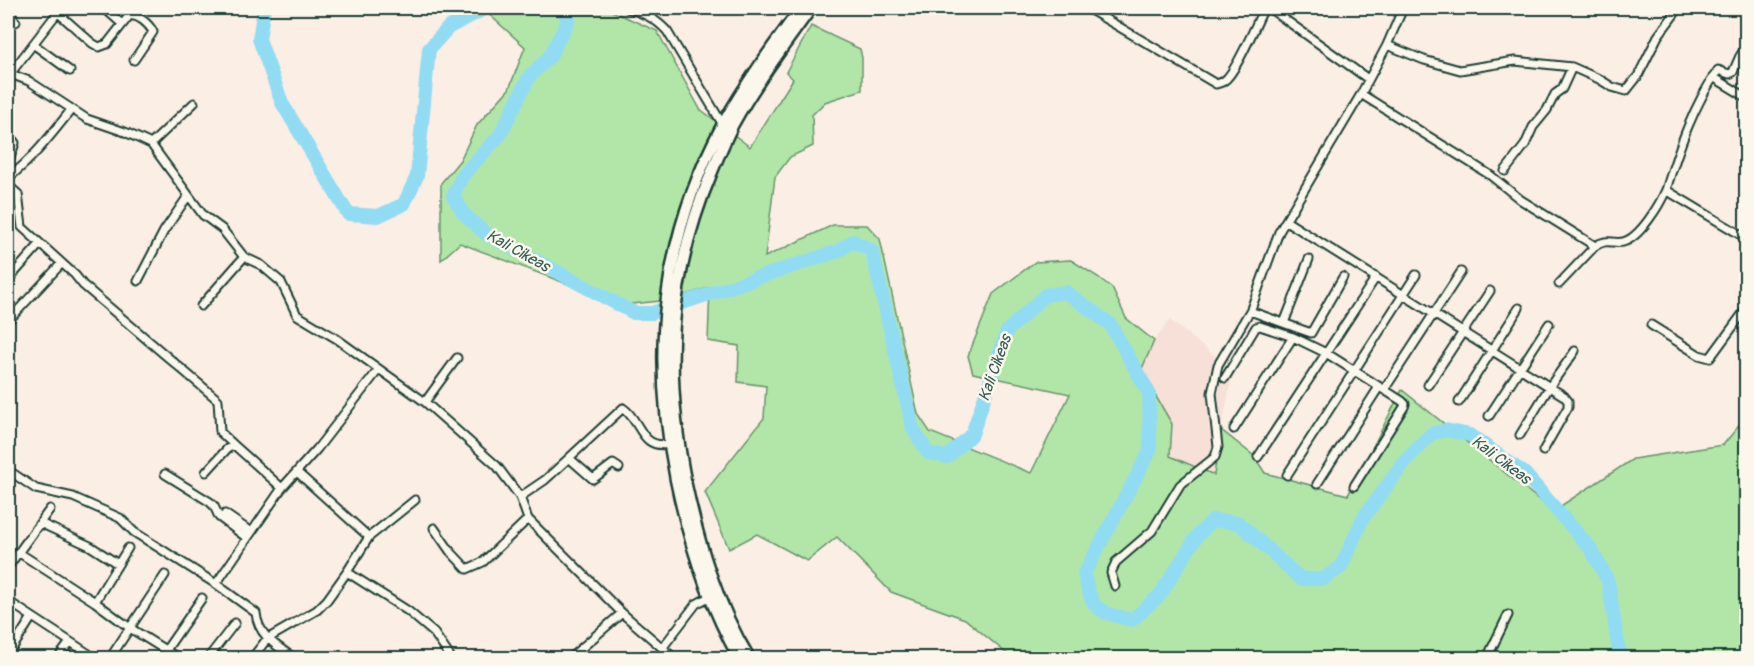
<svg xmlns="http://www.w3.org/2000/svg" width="1754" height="666" viewBox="0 0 1754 666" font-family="Pangolin,sans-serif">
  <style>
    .built { fill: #f6e0d7 }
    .green { fill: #b1e6a8; stroke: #68926e; stroke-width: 1.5 }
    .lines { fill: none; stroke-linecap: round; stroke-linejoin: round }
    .river { stroke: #92dcf3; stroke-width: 14 }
    .street-casing { stroke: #1f3d34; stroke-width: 11 }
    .secondary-casing { stroke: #1f3d34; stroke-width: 15 }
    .street { stroke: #fbf7ec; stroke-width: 7 }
    .secondary { stroke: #fbf7ec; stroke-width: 10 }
    .labels { text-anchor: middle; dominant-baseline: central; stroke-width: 5; stroke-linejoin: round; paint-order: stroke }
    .water-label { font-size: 16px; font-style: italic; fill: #365d5a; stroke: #fbf7ec }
  </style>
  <rect width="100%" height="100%" fill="#fbeee4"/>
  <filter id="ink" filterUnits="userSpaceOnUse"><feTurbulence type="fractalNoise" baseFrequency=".0167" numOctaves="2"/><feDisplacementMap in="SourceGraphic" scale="12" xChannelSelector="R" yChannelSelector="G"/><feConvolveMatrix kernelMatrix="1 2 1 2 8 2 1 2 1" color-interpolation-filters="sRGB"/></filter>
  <g filter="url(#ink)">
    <path class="built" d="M 1170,320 L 1212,354 L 1234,367 L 1221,430 L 1214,475 L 1170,456 L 1172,424 L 1141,371 L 1154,341 Z"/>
    <path class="green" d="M 482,8 L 605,8 L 657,31 L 700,109 L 750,147 L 793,79 L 786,72 L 811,26 L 860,49 L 862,58 L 862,90 L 825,102 L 812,115 L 813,146 L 790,157 L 775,177 L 765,257 L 833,225 L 867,225 L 880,239 L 918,414 L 930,432 L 1031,473 L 1070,394 L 973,373 L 968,356 L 993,294 L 1035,262 L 1071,260 L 1098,277 L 1112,288 L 1126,318 L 1154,341 L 1141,371 L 1172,424 L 1170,456 L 1214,475 L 1221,430 L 1254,456 L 1265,473 L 1348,495 L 1402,390 L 1553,511 L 1633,459 L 1723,445 L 1746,417 L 1746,658 L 1012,658 L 965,619 L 891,592 L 837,537 L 807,561 L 757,534 L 729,549 L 705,492 L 764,418 L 766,386 L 738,382 L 739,346 L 708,341 L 710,287 L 670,300 L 622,305 L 460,243 L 441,260 L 441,183 L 460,160 L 477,125 L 509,89 L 525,47 Z"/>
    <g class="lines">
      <path class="river" d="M 264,8 L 259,39 L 282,103 L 348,214 L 378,216 L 404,204 L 417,176 L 429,49 L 449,27 L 486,8
        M 559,8 L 569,19 L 550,56 L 529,77 L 500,135 L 462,176 L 453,196 L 465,215 L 485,233 L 634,313 L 652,313 L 838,251 L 853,241 L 872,251 L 913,429 L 928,453 L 947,457 L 972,434 L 1007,331 L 1045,295 L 1066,292 L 1110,324 L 1149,393 L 1150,451 L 1084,574 C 1093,612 1096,611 1132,620 L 1160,595 L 1197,536 L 1213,520 L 1239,523 L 1301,579 L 1323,579 L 1341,567 L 1363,518 L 1406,460 L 1431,434 L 1446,430 L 1470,435 L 1524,473 L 1591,549 L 1608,581 L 1619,651 L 1626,658"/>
      <defs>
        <path id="street" d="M 104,8 L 122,24
          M 627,8 C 643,13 655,18 667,31 L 723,125
          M 1087,8 L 1216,84 C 1219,83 1222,83 1225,80 C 1236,72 1257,22 1264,8
          M 1269,8 L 1368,79
          M 57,12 L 92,43 L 99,47 L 107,44 L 129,16 C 138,14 149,24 153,32 L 134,60
          M 8,13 L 16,22
          M 33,44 L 70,71
          M 1387,45 L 1424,60 L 1460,70 L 1515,61 L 1572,67 L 1599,79 L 1612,87 L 1626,91 L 1638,76 L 1658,36 L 1679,8
          M 8,73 L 29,81 L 87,119 L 125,132 L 151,144 L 203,215 L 222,229 L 244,257 L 261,265 L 281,282 L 297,315 L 337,339 L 425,402 L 497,466 L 520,497 L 528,519 L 622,613 L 674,658
          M 10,74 L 61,8
          M 1713,77 L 1746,97
          M 1361,94 L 1490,175 L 1521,200 L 1595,246 C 1608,238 1611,244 1623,242 C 1640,238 1660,204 1666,190 L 1746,238
          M 8,133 L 15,143 L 9,161 L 13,174
          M 151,144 L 194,103
          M 1505,171 L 1525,145 L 1533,127 L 1547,110 L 1555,94 L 1562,89 L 1572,67
          M 8,178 C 33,159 51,135 71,110
          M 8,185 L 18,194 L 22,227 L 75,275 L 83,285 L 218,400 L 220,432 L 234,445
          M 1666,190 C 1679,147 1693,107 1718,70 L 1729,74 L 1733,72 L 1740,56 L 1746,47
          M 1286,221 L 1564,396 L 1568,401 L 1568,407 L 1543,451
          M 8,280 L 40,244
          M 138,281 L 164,231 L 188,196
          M 1559,284 L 1595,246
          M 201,306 L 244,257
          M 1250,311 L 1311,333 L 1343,277
          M 8,321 L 61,264
          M 1284,323 L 1309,259
          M 1651,325 L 1699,355 L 1710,358 L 1746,309
          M 1225,378 L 1256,327 L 1260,326 L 1293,337 L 1326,353 L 1402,401 L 1405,404 L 1404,407 L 1354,486
          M 1428,385 L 1490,291
          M 1384,390 L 1461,272
          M 425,402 L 457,358
          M 1459,402 L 1519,308
          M 1489,416 L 1549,324
          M 1234,429 L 1293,337
          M 1520,435 L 1550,386 L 1575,351
          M 1258,457 L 1376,277
          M 569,458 L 623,408 C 641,420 640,450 669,444
          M 8,470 L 36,489 L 73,497 L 120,518 L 134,532 L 216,584 L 256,613 C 258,636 277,646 294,658
          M 206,472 L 227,449 L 234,445 L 282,488
          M 298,473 L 369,537
          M 165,474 L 210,502 L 214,506 L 219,517 L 247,538
          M 1287,475 L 1416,275
          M 1317,484 L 1379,387
          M 520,497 L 545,480 L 569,458 L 593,479 L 613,464 L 619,468
          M 415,500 L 369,537 L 347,572 L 408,611 L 434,633 L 451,658
          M 225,514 L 251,532
          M 40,523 L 90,546 L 118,564
          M 434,528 L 450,551 L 467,569 L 483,562 L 528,519
          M 18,552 L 95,602 L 130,628 L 178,658
          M 8,567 L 50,509
          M 216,584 L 282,488 L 317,449 L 379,369
          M 1115,586 L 1111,573 L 1116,562 L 1152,531 L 1180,485 L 1215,457 L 1218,447 L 1212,393 L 1218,365 L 1251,309 L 1279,232 L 1361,94 L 1387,45 L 1403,8
          M 8,601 L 95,658
          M 95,602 L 128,548
          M 663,647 L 696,604 L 709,597
          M 166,650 L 202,598
          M 8,655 L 32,617
          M 58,658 L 70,642
          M 110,658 L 165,575
          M 208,658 L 235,623
          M 252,658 L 267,639 L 317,610 L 327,600 L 347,572
          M 570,658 L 622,613
          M 1487,658 L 1508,615"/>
        <path id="secondary" d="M 739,658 C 708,603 689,543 676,480 C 651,354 661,239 723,124 C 746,83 773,46 801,8
          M 749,658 C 717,605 699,545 686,485 C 664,374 667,279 711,174 C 718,157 725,140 733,124 C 756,83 784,45 811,8"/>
      </defs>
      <use href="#street" class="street-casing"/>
      <use href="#secondary" class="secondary-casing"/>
      <use href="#street" class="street"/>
      <use href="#secondary" class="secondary"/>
    </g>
  </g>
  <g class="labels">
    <g class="water-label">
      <text transform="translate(518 251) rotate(29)">Kali Cikeas</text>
      <text transform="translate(995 368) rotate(-70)">Kali Cikeas</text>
      <text transform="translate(1501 460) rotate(37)">Kali Cikeas</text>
    </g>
  </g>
  <rect width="1754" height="666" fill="none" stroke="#fbf7ec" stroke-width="30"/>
  <rect x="15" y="15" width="1724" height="636" fill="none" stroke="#1f3d34" stroke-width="2" filter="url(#ink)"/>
</svg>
